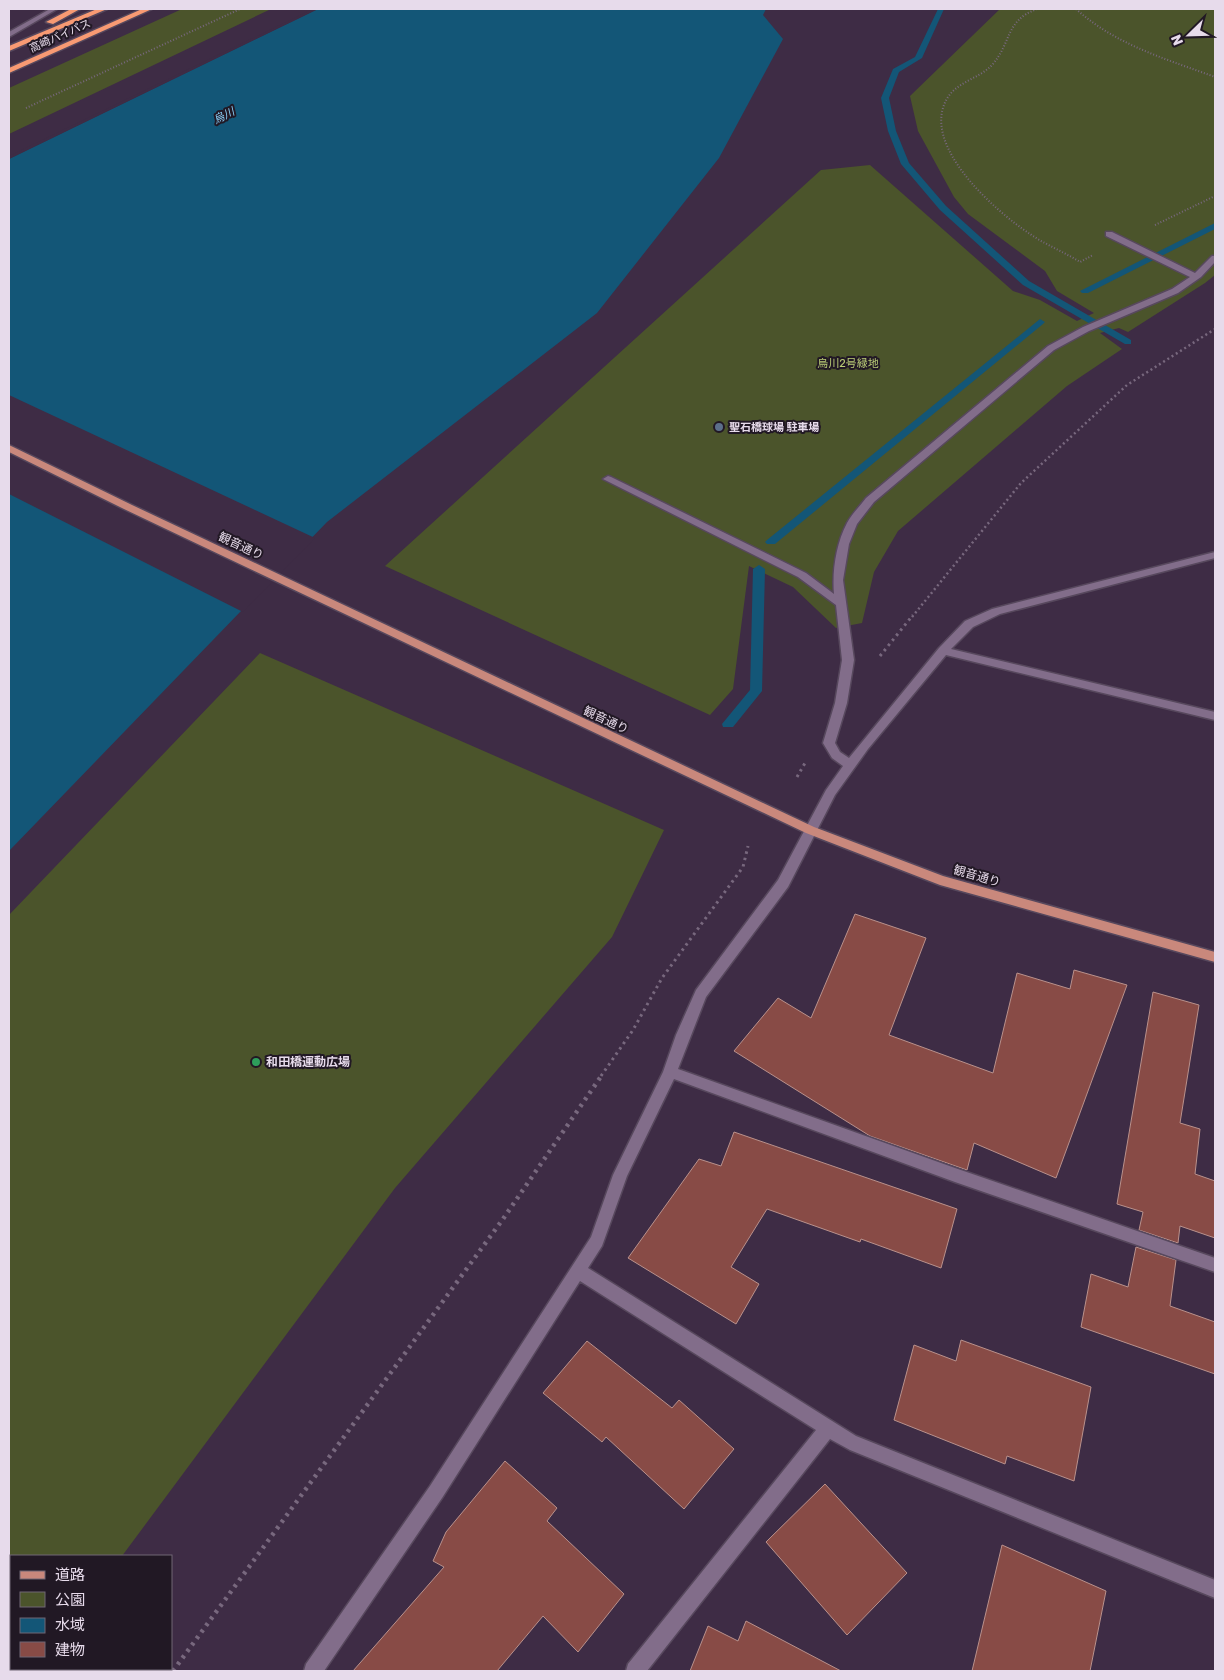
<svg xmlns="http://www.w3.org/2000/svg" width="1224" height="1680" viewBox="0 0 1224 1680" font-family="Rubik,'Noto Sans JP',sans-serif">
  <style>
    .green { fill: #4b542b }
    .water { fill: #135677 }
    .pier { fill: #3e2c45 }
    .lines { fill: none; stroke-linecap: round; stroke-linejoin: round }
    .stream { fill: #135677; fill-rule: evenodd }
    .building { fill: #884b46; stroke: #b9918c }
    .minor-casing { stroke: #57485d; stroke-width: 3 }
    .major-casing { stroke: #57485d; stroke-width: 3 }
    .highway-casing { stroke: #57485d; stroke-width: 3 }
    .path-far3 { stroke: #78687e; stroke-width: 2; stroke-dasharray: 1 2; stroke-linecap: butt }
    .path-far2 { stroke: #78687e; stroke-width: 2.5; stroke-dasharray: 2 3; stroke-linecap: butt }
    .path-far1 { stroke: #78687e; stroke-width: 3; stroke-dasharray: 2.5 4; stroke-linecap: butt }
    .path { stroke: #78687e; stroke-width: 4.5; stroke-dasharray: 3 5; stroke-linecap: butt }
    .minor { fill: #826d8a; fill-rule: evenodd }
    .major { fill: #c9887c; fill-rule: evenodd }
    .highway { fill: #f89a73; fill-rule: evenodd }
    .service-dot { fill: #5c6f8a; stroke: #211824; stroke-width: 2 }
    .leisure-dot { fill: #2e9e5b; stroke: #211824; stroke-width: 2 }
    .labels { text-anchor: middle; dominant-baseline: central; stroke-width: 4; stroke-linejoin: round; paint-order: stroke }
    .far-street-label { font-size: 11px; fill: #e7dbeb; stroke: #211824 }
    .far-water-label { font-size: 11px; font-style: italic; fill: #8dd3fc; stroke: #211824 }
    .far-park-label { font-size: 11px; fill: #bbce77; stroke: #211824 }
    .far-poi-label { font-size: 11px; font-weight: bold; fill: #e7dbeb; stroke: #211824; text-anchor: start }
    .street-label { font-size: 12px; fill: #e7dbeb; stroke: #211824 }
    .poi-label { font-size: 12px; font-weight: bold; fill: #e7dbeb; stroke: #211824; text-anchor: start }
  </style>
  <rect width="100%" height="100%" fill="#3e2c45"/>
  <path class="green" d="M 182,9 L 271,9 L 9,134 L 9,88 Z
    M 1000,9 L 1215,9 L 1215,275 L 1205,283 L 1128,332 L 1119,328 L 1100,333 L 1122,349 L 1067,386 L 898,531 L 874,572 L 862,623 L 836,628 L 793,587 L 749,566 L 733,689 L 710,715 L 385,566 L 821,170 L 870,165 L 1013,291 L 1040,300 L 1077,321 L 1094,313 L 1057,291 L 1045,271 L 968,214 L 954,197 L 918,131 L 910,96 Z
    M 260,653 L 664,830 L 612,937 L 395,1188 L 122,1556 L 11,1556 L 11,1669 L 31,1669 L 29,1671 L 9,1671 L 9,915 Z"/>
  <path class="water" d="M 318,9 L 766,9 L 763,15 L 783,39 L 719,158 L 597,313 L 327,522 L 9,851 L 9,159 Z"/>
  <path class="pier" d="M 313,9 L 318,9 L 9,159 L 9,156 Z
    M 9,395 L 315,538 L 243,612 L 9,494 Z"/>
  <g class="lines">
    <path class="stream" d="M 938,9 L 944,9 L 922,58 L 899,72 L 889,98 L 896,131 L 909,163 L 946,206 L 1029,281 L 1131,340 L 1131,344 L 1125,344 L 1023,285 L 940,210 L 901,164 L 888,131 L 881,98 L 893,69 L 915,57 Z
      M 1215,223 L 1215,229 L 1088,293 L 1082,293 L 1080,291 Z
      M 1040,319 L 1045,322 L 1043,324 L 775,544 L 767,544 L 765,542 L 767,540 Z
      M 759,565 L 765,569 L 762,691 L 733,727 L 723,727 L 722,724 L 750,690 L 753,569 Z"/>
  </g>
  <path class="building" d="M 855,914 L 926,938 L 889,1035 L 993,1073 L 1017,973 L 1070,989 L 1074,970 L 1127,985 L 1056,1178 L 974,1143 L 967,1170 L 870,1136 L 734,1051 L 778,998 L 811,1018 Z
    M 1153,992 L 1199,1005 L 1180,1123 L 1200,1129 L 1195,1174 L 1215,1181 L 1215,1238 L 1180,1226 L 1178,1243 L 1139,1230 L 1143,1212 L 1117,1204 Z
    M 734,1132 L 957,1209 L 941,1268 L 861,1239 L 860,1242 L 767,1209 L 731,1267 L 759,1284 L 736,1324 L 628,1258 L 699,1159 L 721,1166 Z
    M 1136,1247 L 1176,1260 L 1170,1306 L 1215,1322 L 1215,1374 L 1081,1327 L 1091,1274 L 1128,1287 Z
    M 961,1340 L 1091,1387 L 1074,1481 L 1007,1456 L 1005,1464 L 894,1420 L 914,1345 L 956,1361 Z
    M 587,1341 L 672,1408 L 679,1400 L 734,1449 L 684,1509 L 606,1437 L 602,1442 L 543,1393 Z
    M 505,1461 L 557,1508 L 547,1521 L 624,1594 L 578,1652 L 543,1616 L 497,1671 L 353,1671 L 444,1567 L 433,1561 L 446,1532 Z
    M 825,1484 L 907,1573 L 847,1635 L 766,1542 Z
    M 1002,1545 L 1106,1591 L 1090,1671 L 972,1671 Z
    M 746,1621 L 841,1671 L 690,1671 L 708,1626 L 738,1641 Z"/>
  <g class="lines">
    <defs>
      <path id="minor" d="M 50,9 L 57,9 L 9,37 L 9,32 Z
        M 1106,232 L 1112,232 L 1195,273 L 1212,256 L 1215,256 L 1215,262 L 1201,277 L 1178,293 L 1089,331 L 1054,350 L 874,502 L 857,524 L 849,544 L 843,580 L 854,660 L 847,703 L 835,743 L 840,752 L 849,758 L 939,648 L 965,621 L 992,609 L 1215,552 L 1215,558 L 1000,614 L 973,627 L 951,649 L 1215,712 L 1215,720 L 946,655 L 868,749 L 835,795 L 788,887 L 706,997 L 678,1069 L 955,1168 L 1215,1258 L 1215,1272 L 955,1182 L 674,1079 L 627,1176 L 602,1246 L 588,1268 L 856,1436 L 1215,1580 L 1215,1598 L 850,1450 L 830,1439 L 647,1671 L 626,1671 L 628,1664 L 816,1430 L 580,1281 L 442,1498 L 324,1671 L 304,1671 L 306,1664 L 430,1486 L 591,1237 L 613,1175 L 663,1072 L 676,1035 L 696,990 L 778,880 L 826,790 L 843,766 L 832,758 L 823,743 L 835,703 L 842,660 L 836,605 L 798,577 L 603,479 L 608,476 L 611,477 L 806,573 L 834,594 C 832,571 836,544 847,523 C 852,514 860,506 866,498 L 1048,346 L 1083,327 L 1172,289 L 1190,277 L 1106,236 Z"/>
      <path id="major" d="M 9,445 L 132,505 L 814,827 L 943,876 L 1215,952 L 1215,962 L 940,885 L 806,833 L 124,509 L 9,452 Z"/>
      <path id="highway" d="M 71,9 L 80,9 L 53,24 L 46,22 Z
        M 97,9 L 107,9 L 9,51 L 9,46 Z
        M 142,9 L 152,9 L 9,73 L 9,68 Z"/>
    </defs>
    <use href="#minor" class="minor-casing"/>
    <use href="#major" class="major-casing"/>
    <use href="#highway" class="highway-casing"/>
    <path class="path-far3" d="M 1037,9 C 1004,21 1012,44 991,66 C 979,78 958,82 948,97 C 918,144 995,211 1030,234 C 1046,245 1064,252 1080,262 L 1093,255
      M 1076,9 C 1116,45 1166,59 1215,77
      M 26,108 L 240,9
      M 1155,225 L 1215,196"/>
    <path class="path-far2" d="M 912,617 L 1021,483 L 1127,385 L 1215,329"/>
    <path class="path-far1" d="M 880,656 L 913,615
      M 797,777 L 805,763
      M 601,1076 L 633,1030 L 662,978 L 743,867 L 748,846"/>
    <path class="path" d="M 173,1671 L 503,1219 L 602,1075"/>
    <use href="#minor" class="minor"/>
    <use href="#major" class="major"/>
    <use href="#highway" class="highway"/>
  </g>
  <circle class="service-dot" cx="719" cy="427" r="5"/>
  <circle class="leisure-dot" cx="256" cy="1062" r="5"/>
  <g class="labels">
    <g class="far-street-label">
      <text transform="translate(60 36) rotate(-24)">高崎バイパス</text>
    </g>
    <g class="far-water-label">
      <text transform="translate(224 116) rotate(-27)">烏川</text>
    </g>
    <g class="far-park-label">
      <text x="848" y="363">烏川2号緑地</text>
    </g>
    <g class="far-poi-label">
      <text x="729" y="427">聖石橋球場 駐車場</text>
    </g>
    <g class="street-label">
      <text transform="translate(241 546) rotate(25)">観音通り</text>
      <text transform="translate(606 720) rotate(25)">観音通り</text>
      <text transform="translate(977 876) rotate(16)">観音通り</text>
    </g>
    <g class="poi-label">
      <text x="266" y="1062">和田橋運動広場</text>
    </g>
  </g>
  <rect width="1224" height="1680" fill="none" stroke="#e7dbeb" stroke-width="20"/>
  <rect x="10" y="1555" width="162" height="115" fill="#211824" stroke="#706674"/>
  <rect x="20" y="1571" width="25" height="8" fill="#c9887c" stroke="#706674"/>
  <text x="55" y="1580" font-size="15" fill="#e7dbeb">道路</text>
  <rect x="20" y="1592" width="25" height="15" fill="#4b542b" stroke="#706674"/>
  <text x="55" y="1605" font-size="15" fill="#e7dbeb">公園</text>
  <rect x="20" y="1618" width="25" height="15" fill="#135677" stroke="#706674"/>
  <text x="55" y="1630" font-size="15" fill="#e7dbeb">水域</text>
  <rect x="20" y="1642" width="25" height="15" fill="#884b46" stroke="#706674"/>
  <text x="55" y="1655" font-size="15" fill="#e7dbeb">建物</text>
  <g transform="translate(1189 35) rotate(247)" stroke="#211824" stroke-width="4" paint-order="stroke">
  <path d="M0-4L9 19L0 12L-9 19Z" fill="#e7dbeb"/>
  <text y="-8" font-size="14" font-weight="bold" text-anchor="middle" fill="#e7dbeb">N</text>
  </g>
</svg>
